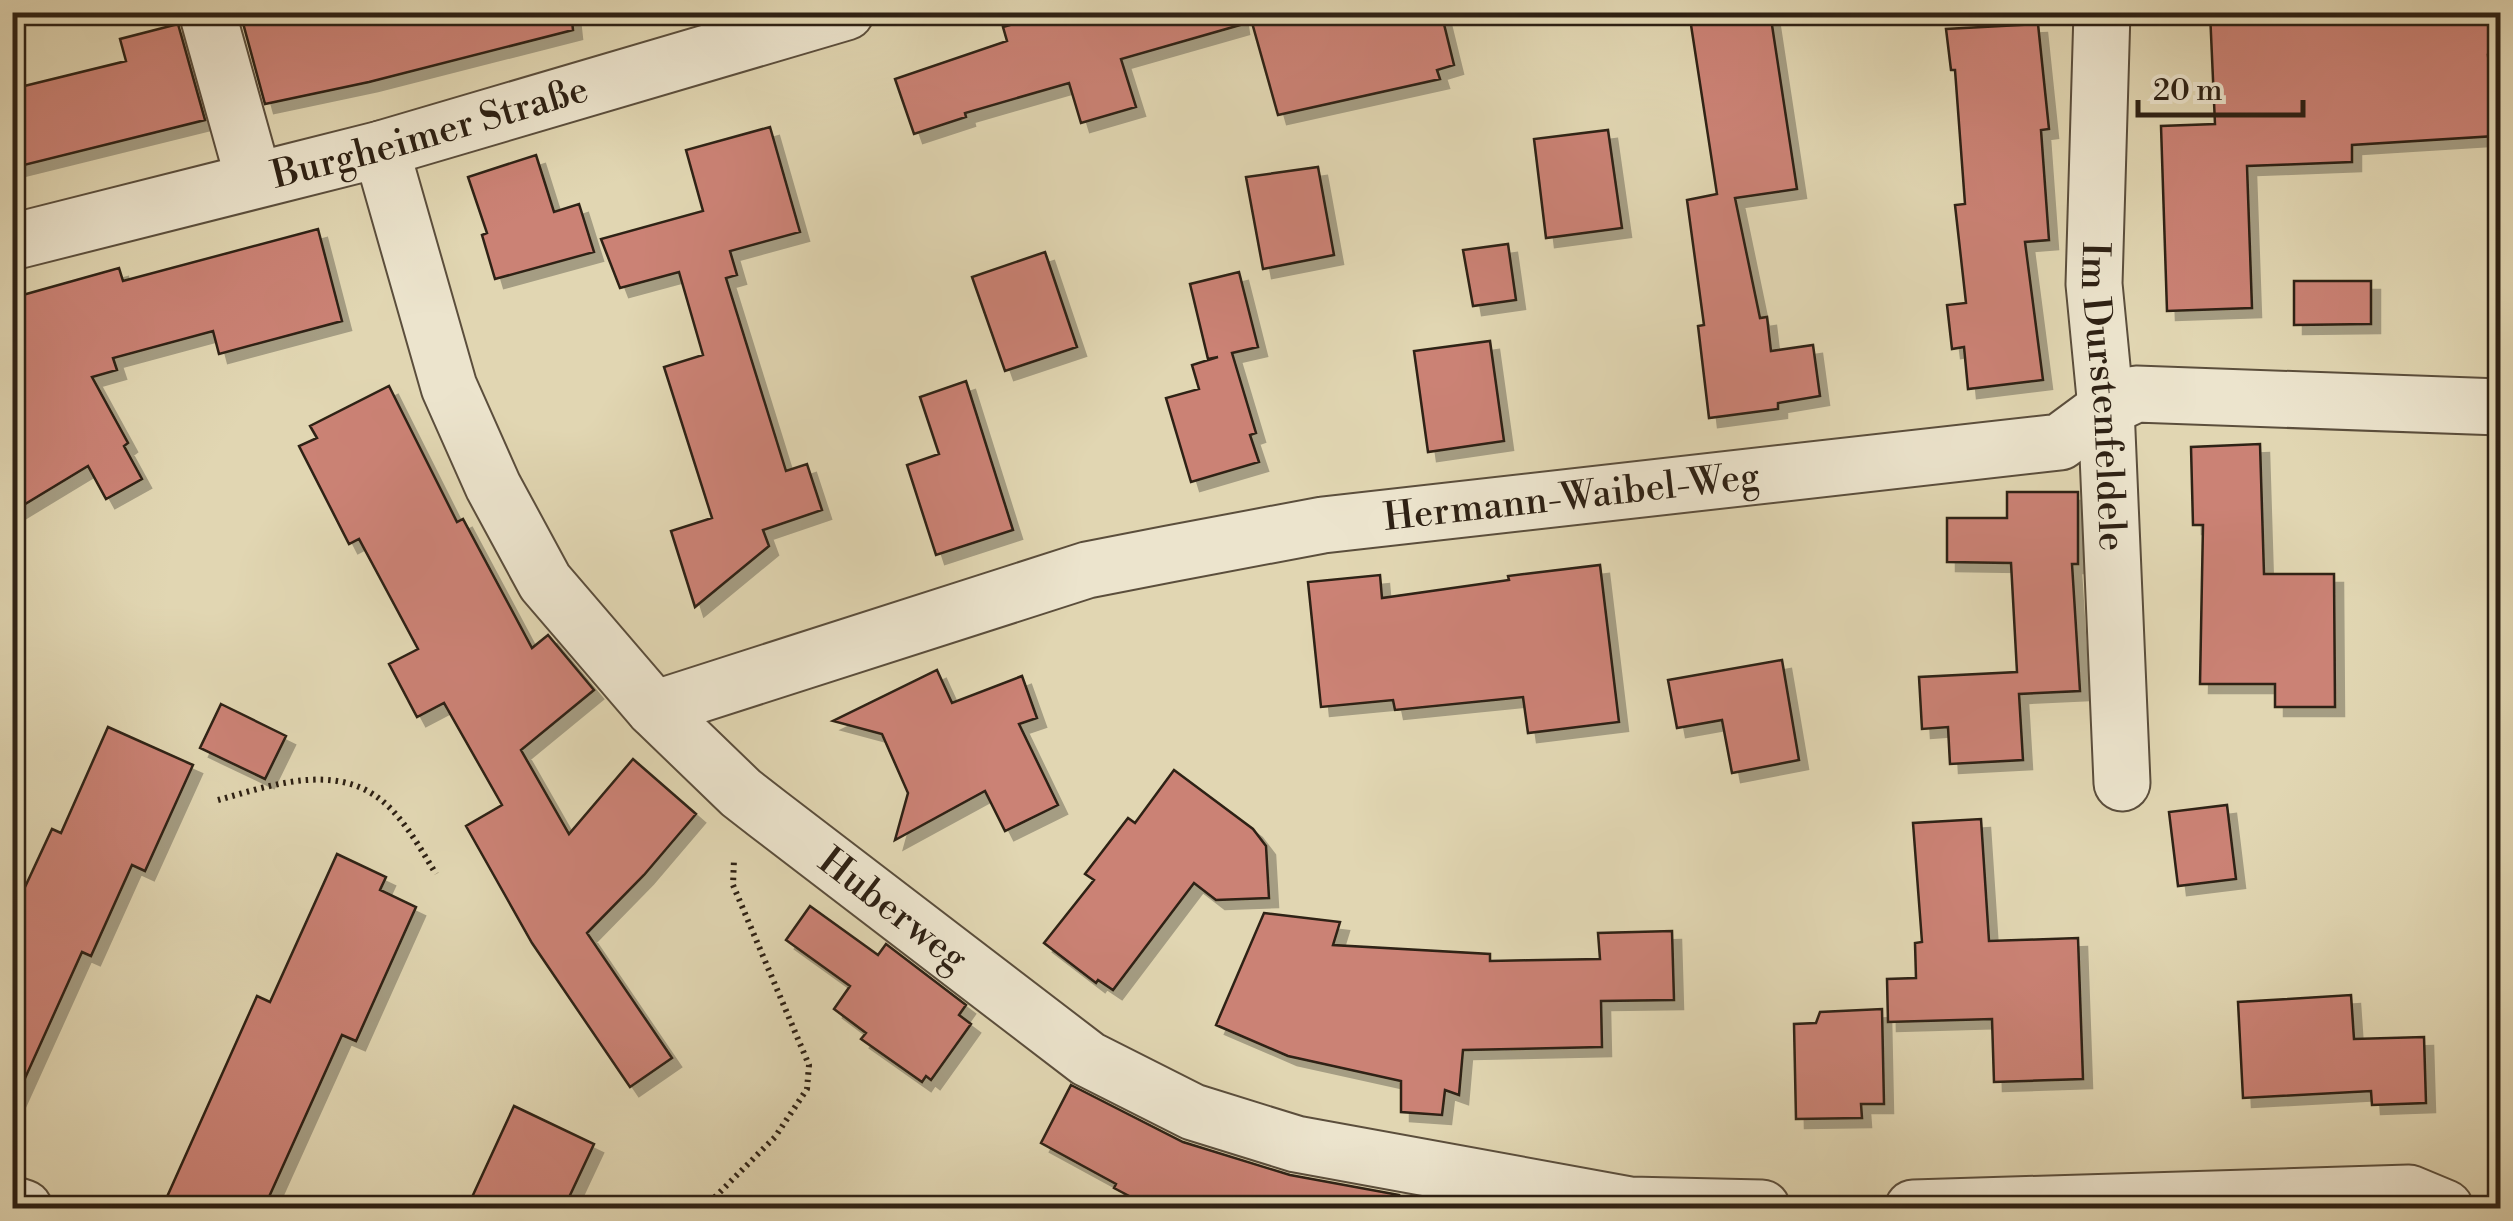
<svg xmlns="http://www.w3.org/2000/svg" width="2513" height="1221" viewBox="0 0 2513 1221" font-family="'Libre Bodoni',serif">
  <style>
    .building { fill: #cb8275; stroke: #2e2114; stroke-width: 2.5; filter: url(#shadow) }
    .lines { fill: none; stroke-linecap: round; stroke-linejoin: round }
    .minor-casing { stroke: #5b4e3c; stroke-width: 59 }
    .tertiary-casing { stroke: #5b4e3c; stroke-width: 59 }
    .path { stroke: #2e2114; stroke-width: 6; stroke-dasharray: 2.5 5; stroke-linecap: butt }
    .minor { stroke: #ece4cd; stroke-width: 55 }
    .tertiary { stroke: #ece4cd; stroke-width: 55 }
    .labels { text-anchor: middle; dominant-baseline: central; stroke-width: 8; stroke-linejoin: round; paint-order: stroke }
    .street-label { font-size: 38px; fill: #2e2114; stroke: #ece4cd }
  </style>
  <defs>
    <filter id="shadow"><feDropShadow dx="9" dy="9" stdDeviation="0" flood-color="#0004"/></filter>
  </defs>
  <rect width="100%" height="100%" fill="#e1d6b2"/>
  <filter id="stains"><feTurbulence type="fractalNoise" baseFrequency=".002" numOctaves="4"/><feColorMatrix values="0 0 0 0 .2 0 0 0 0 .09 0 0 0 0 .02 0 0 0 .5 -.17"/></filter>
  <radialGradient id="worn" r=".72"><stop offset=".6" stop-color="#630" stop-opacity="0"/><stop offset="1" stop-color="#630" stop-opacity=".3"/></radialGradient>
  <path class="building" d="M 240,12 L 571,12 L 573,30 L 369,82 L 265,104 Z
    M 1054,12 L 1238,12 L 1240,25 L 1121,59 L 1136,107 L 1081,123 L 1069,83 L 965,113 L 966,117 L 914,134 L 895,79 L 1007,41 L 1003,27 Z
    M 1249,12 L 1441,12 L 1454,65 L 1437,70 L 1440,79 L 1278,115 Z
    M 1689,12 L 1770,12 L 1797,189 L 1735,198 L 1760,318 L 1767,317 L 1771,351 L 1813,345 L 1820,396 L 1778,403 L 1778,409 L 1709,418 L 1698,326 L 1704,325 L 1687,200 L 1717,194 Z
    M 2210,12 L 2500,12 L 2500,54 L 2488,55 L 2495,136 L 2352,145 L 2352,162 L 2247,166 L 2252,308 L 2167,311 L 2161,126 L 2215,124 Z
    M 178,24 L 205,120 L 12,168 L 12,89 L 126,61 L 120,39 Z
    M 2038,24 L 2049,129 L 2041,130 L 2049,240 L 2025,242 L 2043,380 L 1968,389 L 1964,347 L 1952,349 L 1947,305 L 1966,303 L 1955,205 L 1965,204 L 1955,70 L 1951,70 L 1946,29 Z
    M 770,127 L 800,232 L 730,251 L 737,275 L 726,278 L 786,471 L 807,464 L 822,510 L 763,530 L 769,546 L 695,607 L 671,531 L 712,518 L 664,367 L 703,355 L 679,272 L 620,288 L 601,239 L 703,211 L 686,150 Z
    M 1608,130 L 1622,228 L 1546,238 L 1534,139 Z
    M 536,155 L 554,212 L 579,204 L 594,252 L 495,279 L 482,235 L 487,233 L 468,177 Z
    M 1318,167 L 1334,255 L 1263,269 L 1246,177 Z
    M 318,229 L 342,321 L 219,354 L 213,331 L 113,358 L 117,370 L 92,377 L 128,443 L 124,446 L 142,479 L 106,499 L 88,466 L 12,512 L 12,298 L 119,268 L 123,281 Z
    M 1508,244 L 1516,300 L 1473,306 L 1463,250 Z
    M 1045,252 L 1077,347 L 1005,371 L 972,277 Z
    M 1239,272 L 1258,347 L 1232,353 L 1256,433 L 1250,435 L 1259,462 L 1191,482 L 1166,398 L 1199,389 L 1192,365 L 1218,357 L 1208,359 L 1190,284 Z
    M 2294,281 L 2371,281 L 2371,324 L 2294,325 Z
    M 1490,341 L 1504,441 L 1428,452 L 1414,351 Z
    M 966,381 L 1013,530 L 936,555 L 907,465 L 939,454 L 920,397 Z
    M 389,386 L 457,522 L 463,519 L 532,648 L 548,635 L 594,690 L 521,750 L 569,834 L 633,759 L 696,814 L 644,875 L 587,933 L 672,1058 L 630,1087 L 532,943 L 466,826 L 502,805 L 444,703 L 417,717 L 389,664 L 418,649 L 359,539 L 349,544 L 299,446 L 317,438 L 310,426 Z
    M 2260,444 L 2264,574 L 2334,574 L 2335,707 L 2275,707 L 2275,684 L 2200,684 L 2203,525 L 2193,525 L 2191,447 Z
    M 2007,492 L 2078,492 L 2078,564 L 2072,564 L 2080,691 L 2019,694 L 2023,760 L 1950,764 L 1948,727 L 1922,729 L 1919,677 L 2017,672 L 2011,563 L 1947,562 L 1947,518 L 2007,518 Z
    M 1600,565 L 1619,722 L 1528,733 L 1523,697 L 1395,710 L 1393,700 L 1321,707 L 1308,582 L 1380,575 L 1382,598 L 1509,580 L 1508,576 Z
    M 1782,660 L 1799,760 L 1732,773 L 1722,720 L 1677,728 L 1668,680 Z
    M 937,670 L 952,703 L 1022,676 L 1037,718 L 1019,724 L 1058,805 L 1005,831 L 985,791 L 895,840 L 908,793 L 882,734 L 833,721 Z
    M 221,704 L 286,736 L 265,779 L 200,748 Z
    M 108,727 L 193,765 L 145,871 L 132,865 L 91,956 L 82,952 L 12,1107 L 12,915 L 52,829 L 61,833 Z
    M 1174,770 L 1253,829 L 1266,846 L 1269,898 L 1216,900 L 1194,883 L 1113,990 L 1098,980 L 1096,983 L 1044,943 L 1094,880 L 1085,874 L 1128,818 L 1135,823 Z
    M 2227,805 L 2236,879 L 2178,886 L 2169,812 Z
    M 1981,819 L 1989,941 L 2078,938 L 2083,1079 L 1994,1082 L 1992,1019 L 1888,1022 L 1887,979 L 1916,978 L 1915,943 L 1922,942 L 1913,823 Z
    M 337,854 L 386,877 L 380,890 L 416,907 L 356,1041 L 342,1035 L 264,1208 L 162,1208 L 257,996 L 270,1002 Z
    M 810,906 L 878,955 L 886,944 L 966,1005 L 959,1015 L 971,1024 L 931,1080 L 926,1076 L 922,1082 L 861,1039 L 866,1033 L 834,1009 L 850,986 L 786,940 Z
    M 1264,913 L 1340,922 L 1333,945 L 1490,954 L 1490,961 L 1600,959 L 1598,933 L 1672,931 L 1674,1000 L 1601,1001 L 1602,1047 L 1463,1050 L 1459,1095 L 1445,1090 L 1442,1115 L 1401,1112 L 1401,1081 L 1288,1056 L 1216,1025 Z
    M 2351,995 L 2354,1039 L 2424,1037 L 2426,1103 L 2372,1105 L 2371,1091 L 2243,1098 L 2238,1002 Z
    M 1882,1009 L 1884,1104 L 1861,1104 L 1862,1118 L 1796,1119 L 1794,1024 L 1816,1023 L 1820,1012 Z
    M 1071,1085 L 1183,1142 L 1290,1175 L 1399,1195 L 1397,1208 L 1229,1208 L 1182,1200 L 1178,1208 L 1152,1208 L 1114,1188 L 1116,1184 L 1041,1143 Z
    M 514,1106 L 594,1144 L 564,1208 L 467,1208 Z"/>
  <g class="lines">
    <defs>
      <g id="minor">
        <path d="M 207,12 L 254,180"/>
        <path id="s1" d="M 2102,12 L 2094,284 L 2106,408 L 2122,783"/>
        <path id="s2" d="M 381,149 L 449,387 L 493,486 L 545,582 L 654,709 L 741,793 L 768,814 L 1088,1059 L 1193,1112 L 1296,1144 L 1630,1205 L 1762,1208"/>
        <path id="s3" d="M 654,709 L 1087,570 L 1169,554 L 1323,525 L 2060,442 L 2106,408 L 2136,394 L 2500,407"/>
        <path d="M 12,1204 L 24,1208"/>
        <path d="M 1913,1208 L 2409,1193 L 2445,1208"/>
      </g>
      <g id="tertiary">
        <path id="s4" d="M 12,242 L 381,149 L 846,12"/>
      </g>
    </defs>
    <use href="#minor" class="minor-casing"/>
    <use href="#tertiary" class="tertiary-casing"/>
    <path class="path" d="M 218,800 C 276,784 344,759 392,810 C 410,829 423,853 436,874
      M 704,1208 L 775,1137 L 807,1089 L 809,1065 L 733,885 L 734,859"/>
    <use href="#minor" class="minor"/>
    <use href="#tertiary" class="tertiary"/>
  </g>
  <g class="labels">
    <g class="street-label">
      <text stroke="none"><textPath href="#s4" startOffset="432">Burgheimer Straße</textPath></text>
      <text stroke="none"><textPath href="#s1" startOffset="385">Im Durstenfeldele</textPath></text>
      <text stroke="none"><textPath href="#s3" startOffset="945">Hermann-Waibel-Weg</textPath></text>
      <text stroke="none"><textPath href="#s2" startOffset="945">Huberweg</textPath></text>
    </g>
  </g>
  <rect width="2513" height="1221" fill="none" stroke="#e1d6b2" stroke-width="50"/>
  <rect x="15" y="15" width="2483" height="1191" fill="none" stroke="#2e2114" stroke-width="5"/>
  <rect x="25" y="25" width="2463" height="1171" fill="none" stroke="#2e2114" stroke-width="2.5"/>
  <path d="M2138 100v15h165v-15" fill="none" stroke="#2e2114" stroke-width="5"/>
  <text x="2153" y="100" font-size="30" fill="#2e2114" stroke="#ece4cd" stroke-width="8" paint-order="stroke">20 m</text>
  <rect width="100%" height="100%" filter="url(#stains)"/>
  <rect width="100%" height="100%" fill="url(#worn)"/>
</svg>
